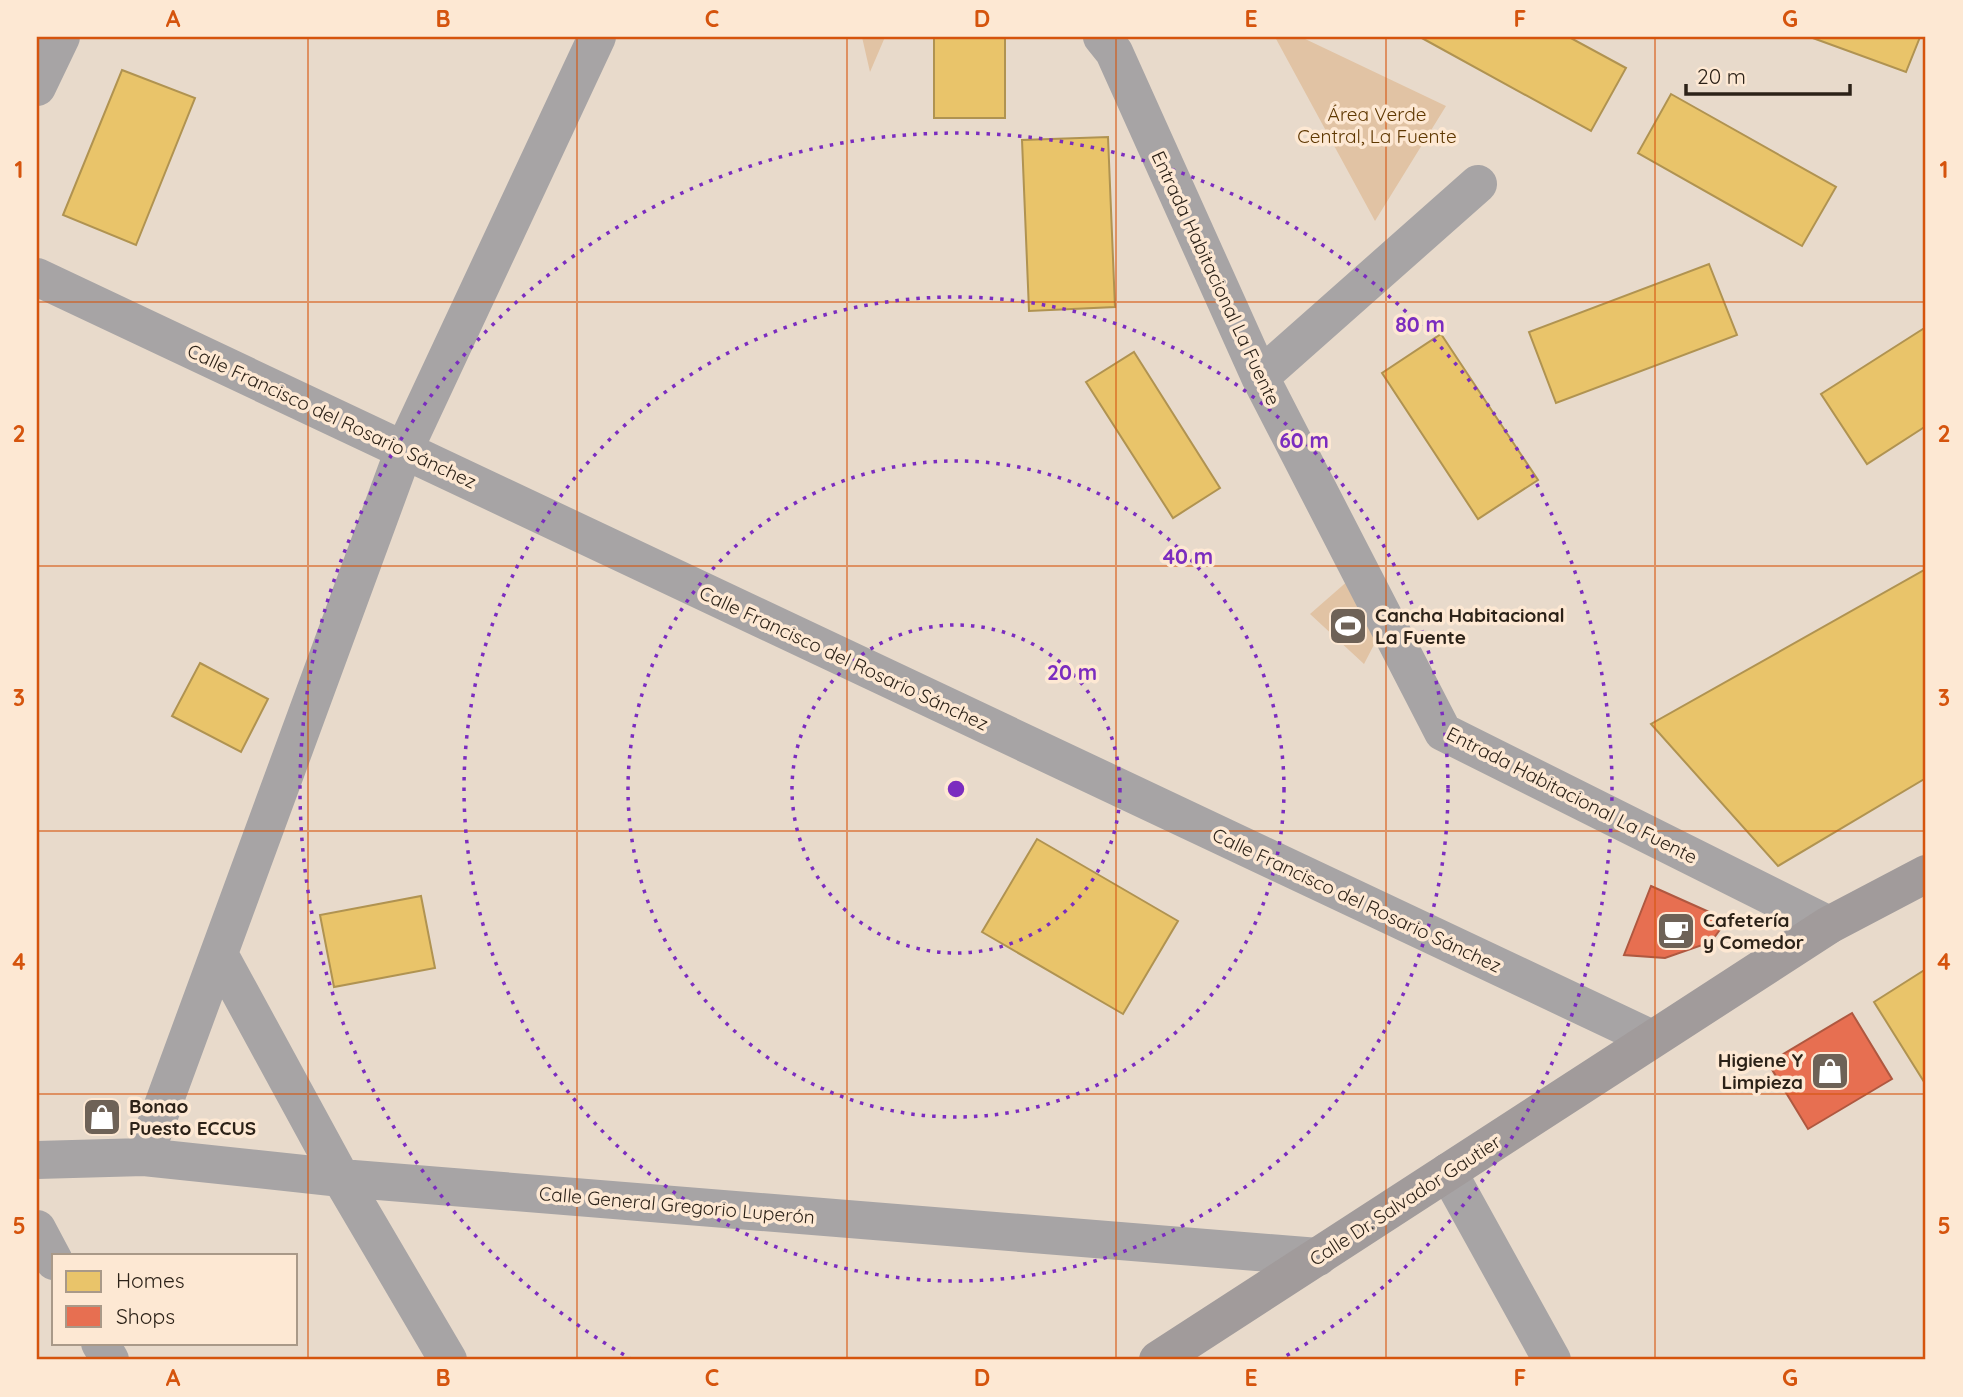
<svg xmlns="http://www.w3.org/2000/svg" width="1963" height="1397" viewBox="0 0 1963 1397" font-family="Quicksand,sans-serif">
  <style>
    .green { fill: #e1c3a4 }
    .homes { fill: #e9c46a; stroke: #b09351; stroke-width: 2 }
    .shops { fill: #e76f51; stroke: #af5840; stroke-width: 2 }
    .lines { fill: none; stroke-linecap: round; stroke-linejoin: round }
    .minor { stroke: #a7a4a5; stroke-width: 38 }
    .major { stroke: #a19b9b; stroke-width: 38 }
    .grid { fill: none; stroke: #d5540d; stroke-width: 2; stroke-opacity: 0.55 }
    .ring { fill: none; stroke: #7b2cbf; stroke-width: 3.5; stroke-dasharray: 3.5 7 }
    .labels { text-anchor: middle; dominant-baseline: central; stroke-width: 7; stroke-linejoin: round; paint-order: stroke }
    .park-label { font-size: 19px; fill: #5e3700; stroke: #fde8d3 }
    .street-label { font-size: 19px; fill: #2c2218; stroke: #fde8d3 }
    .poi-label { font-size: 19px; font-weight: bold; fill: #2c2218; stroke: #fde8d3; text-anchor: start }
    .centre { fill: #7b2cbf; stroke: #fde8d3; stroke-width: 3.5 }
    .ring-label { font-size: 21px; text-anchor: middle; font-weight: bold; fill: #7b2cbf; stroke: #fde8d3; stroke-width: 7; stroke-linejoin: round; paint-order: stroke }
    .neatline { fill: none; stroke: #d5540d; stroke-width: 2.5 }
    .grid-label { font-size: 23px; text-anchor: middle; font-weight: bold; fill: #d5540d }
  </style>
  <rect width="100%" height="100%" fill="#e8dacb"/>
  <path class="green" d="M 862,37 L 885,37 L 870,72 Z
    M 1275,37 L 1301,37 L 1446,106 L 1375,221 Z
    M 1350,579 L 1378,637 L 1364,664 L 1310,614 Z"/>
  <path class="homes" d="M 934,37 L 1005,37 L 1005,118 L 934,118 Z
    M 1420,37 L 1569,37 L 1626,68 L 1591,131 Z
    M 1810,37 L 1920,37 L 1906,72 Z
    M 122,70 L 195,98 L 136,245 L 63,215 Z
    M 1671,94 L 1836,187 L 1802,246 L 1638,153 Z
    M 1108,137 L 1115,307 L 1029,311 L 1022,140 Z
    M 1709,264 L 1737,335 L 1556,403 L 1529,332 Z
    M 1926,327 L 1926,426 L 1867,464 L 1821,394 Z
    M 1441,334 L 1538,480 L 1478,519 L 1382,373 Z
    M 1134,352 L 1220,488 L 1173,518 L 1086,382 Z
    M 1926,569 L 1926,778 L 1778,866 L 1651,724 Z
    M 200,663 L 268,699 L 241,752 L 172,716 Z
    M 1037,839 L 1178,921 L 1123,1014 L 982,932 Z
    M 421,896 L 435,968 L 334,987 L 320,915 Z
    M 1926,969 L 1926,1085 L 1874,1002 Z"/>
  <path class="shops" d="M 1651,886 L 1727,920 L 1711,942 L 1665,958 L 1624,955 Z
    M 1852,1013 L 1892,1079 L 1808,1129 L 1768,1063 Z"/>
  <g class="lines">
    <path class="minor" d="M 1102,37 L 1114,52 L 1260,377 L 1443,732 L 1829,925
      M 37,87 L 61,37
      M 37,277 L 1652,1039
      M 1260,377 L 1478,184
      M 219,954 L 341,1178 L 448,1360
      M 144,1157 L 404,450 L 597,37
      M 37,1160 L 144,1157 L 341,1178 L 1318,1257
      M 1448,1172 L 1552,1360
      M 37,1229 L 54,1261
      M 100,1343 L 110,1360"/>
    <path class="major" d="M 1158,1360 L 1829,925 L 1926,874"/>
  </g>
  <path class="grid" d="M 308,37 L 308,1360M 577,37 L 577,1360M 847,37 L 847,1360M 1116,37 L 1116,1360M 1386,37 L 1386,1360M 1655,37 L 1655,1360M 37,302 L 1926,302M 37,566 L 1926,566M 37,831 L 1926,831M 37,1094 L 1926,1094"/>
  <g class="ring">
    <circle cx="956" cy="789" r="164"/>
    <circle cx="956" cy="789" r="328"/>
    <circle cx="956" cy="789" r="492"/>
    <path d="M633 1360A656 656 0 1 1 1279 1360"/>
  </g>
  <defs>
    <symbol id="stadium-square" viewBox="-11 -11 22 22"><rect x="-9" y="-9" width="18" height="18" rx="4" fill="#6e6257" stroke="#fde8d3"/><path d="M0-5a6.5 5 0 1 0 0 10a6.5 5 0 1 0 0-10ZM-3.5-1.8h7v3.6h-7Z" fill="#fff"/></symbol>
    <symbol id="cafe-square" viewBox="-11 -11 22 22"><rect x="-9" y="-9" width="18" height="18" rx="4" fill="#6e6257" stroke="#fde8d3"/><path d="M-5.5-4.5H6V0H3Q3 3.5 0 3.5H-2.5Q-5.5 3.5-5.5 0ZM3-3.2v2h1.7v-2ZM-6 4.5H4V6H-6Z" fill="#fff"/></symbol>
    <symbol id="shop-square" viewBox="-11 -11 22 22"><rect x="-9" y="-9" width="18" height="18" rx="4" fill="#6e6257" stroke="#fde8d3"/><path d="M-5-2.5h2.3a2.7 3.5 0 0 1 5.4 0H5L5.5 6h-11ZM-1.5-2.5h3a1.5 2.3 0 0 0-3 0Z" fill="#fff"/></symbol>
  </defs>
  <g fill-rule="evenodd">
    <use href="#stadium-square" x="1326" y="604" width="44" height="44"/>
    <use href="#cafe-square" x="1654" y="909" width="44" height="44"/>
    <use href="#shop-square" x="1808" y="1049" width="44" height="44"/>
    <use href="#shop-square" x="80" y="1095" width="44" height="44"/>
  </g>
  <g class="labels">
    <g class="park-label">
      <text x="1377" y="114">Área Verde<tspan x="1377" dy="22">Central, La Fuente</tspan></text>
    </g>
    <g class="street-label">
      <text transform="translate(1216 278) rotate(65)">Entrada Habitacional La Fuente</text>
      <text transform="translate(332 416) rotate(25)">Calle Francisco del Rosario Sánchez</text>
      <text transform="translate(844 658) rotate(25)">Calle Francisco del Rosario Sánchez</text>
      <text transform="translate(1572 795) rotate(27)">Entrada Habitacional La Fuente</text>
      <text transform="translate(1357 900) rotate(25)">Calle Francisco del Rosario Sánchez</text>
      <text transform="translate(1405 1200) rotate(-33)">Calle Dr. Salvador Gautier</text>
      <text transform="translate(677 1205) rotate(5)">Calle General Gregorio Luperón</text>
    </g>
    <g class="poi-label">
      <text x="1375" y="615">Cancha Habitacional<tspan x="1375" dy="22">La Fuente</tspan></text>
      <text x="1703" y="920">Cafetería<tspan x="1703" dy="22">y Comedor</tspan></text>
      <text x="1803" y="1060" text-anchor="end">Higiene Y<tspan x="1803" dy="22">Limpieza</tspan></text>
      <text x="129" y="1106">Bonao<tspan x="129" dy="22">Puesto ECCUS</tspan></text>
    </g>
  </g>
  <circle cx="956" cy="789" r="10" class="centre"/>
  <g class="ring-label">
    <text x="1420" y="332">80 m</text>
    <text x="1304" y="448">60 m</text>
    <text x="1188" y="564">40 m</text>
    <text x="1072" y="680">20 m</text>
  </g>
  <rect width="1963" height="1397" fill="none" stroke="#fde8d3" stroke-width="77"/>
  <rect x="52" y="1254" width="245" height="91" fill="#fde8d3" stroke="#a99988" stroke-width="2"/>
  <rect x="66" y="1271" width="35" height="21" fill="#e9c46a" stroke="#a99988" stroke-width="2"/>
  <text x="116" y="1288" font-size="21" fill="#2c2218">Homes</text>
  <rect x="66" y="1306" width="35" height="21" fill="#e76f51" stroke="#a99988" stroke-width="2"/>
  <text x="116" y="1324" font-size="21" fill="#2c2218">Shops</text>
  <path d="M1686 84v10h164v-10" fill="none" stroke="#2c2218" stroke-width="3.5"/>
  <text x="1697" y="84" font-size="21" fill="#2c2218" stroke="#fde8d3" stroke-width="5" paint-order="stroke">20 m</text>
  <rect x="38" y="38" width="1886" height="1320" class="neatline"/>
  <g class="grid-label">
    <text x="173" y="27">A</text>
    <text x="443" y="27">B</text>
    <text x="712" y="27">C</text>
    <text x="982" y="27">D</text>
    <text x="1251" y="27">E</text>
    <text x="1520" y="27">F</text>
    <text x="1790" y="27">G</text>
    <text x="19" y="178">1</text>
    <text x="1944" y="178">1</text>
    <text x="19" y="442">2</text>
    <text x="1944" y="442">2</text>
    <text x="19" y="706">3</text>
    <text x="1944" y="706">3</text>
    <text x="19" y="970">4</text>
    <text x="1944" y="970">4</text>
    <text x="19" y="1234">5</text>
    <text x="1944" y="1234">5</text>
    <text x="173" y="1386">A</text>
    <text x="443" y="1386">B</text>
    <text x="712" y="1386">C</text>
    <text x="982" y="1386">D</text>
    <text x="1251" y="1386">E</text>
    <text x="1520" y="1386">F</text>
    <text x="1790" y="1386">G</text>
  </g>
</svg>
